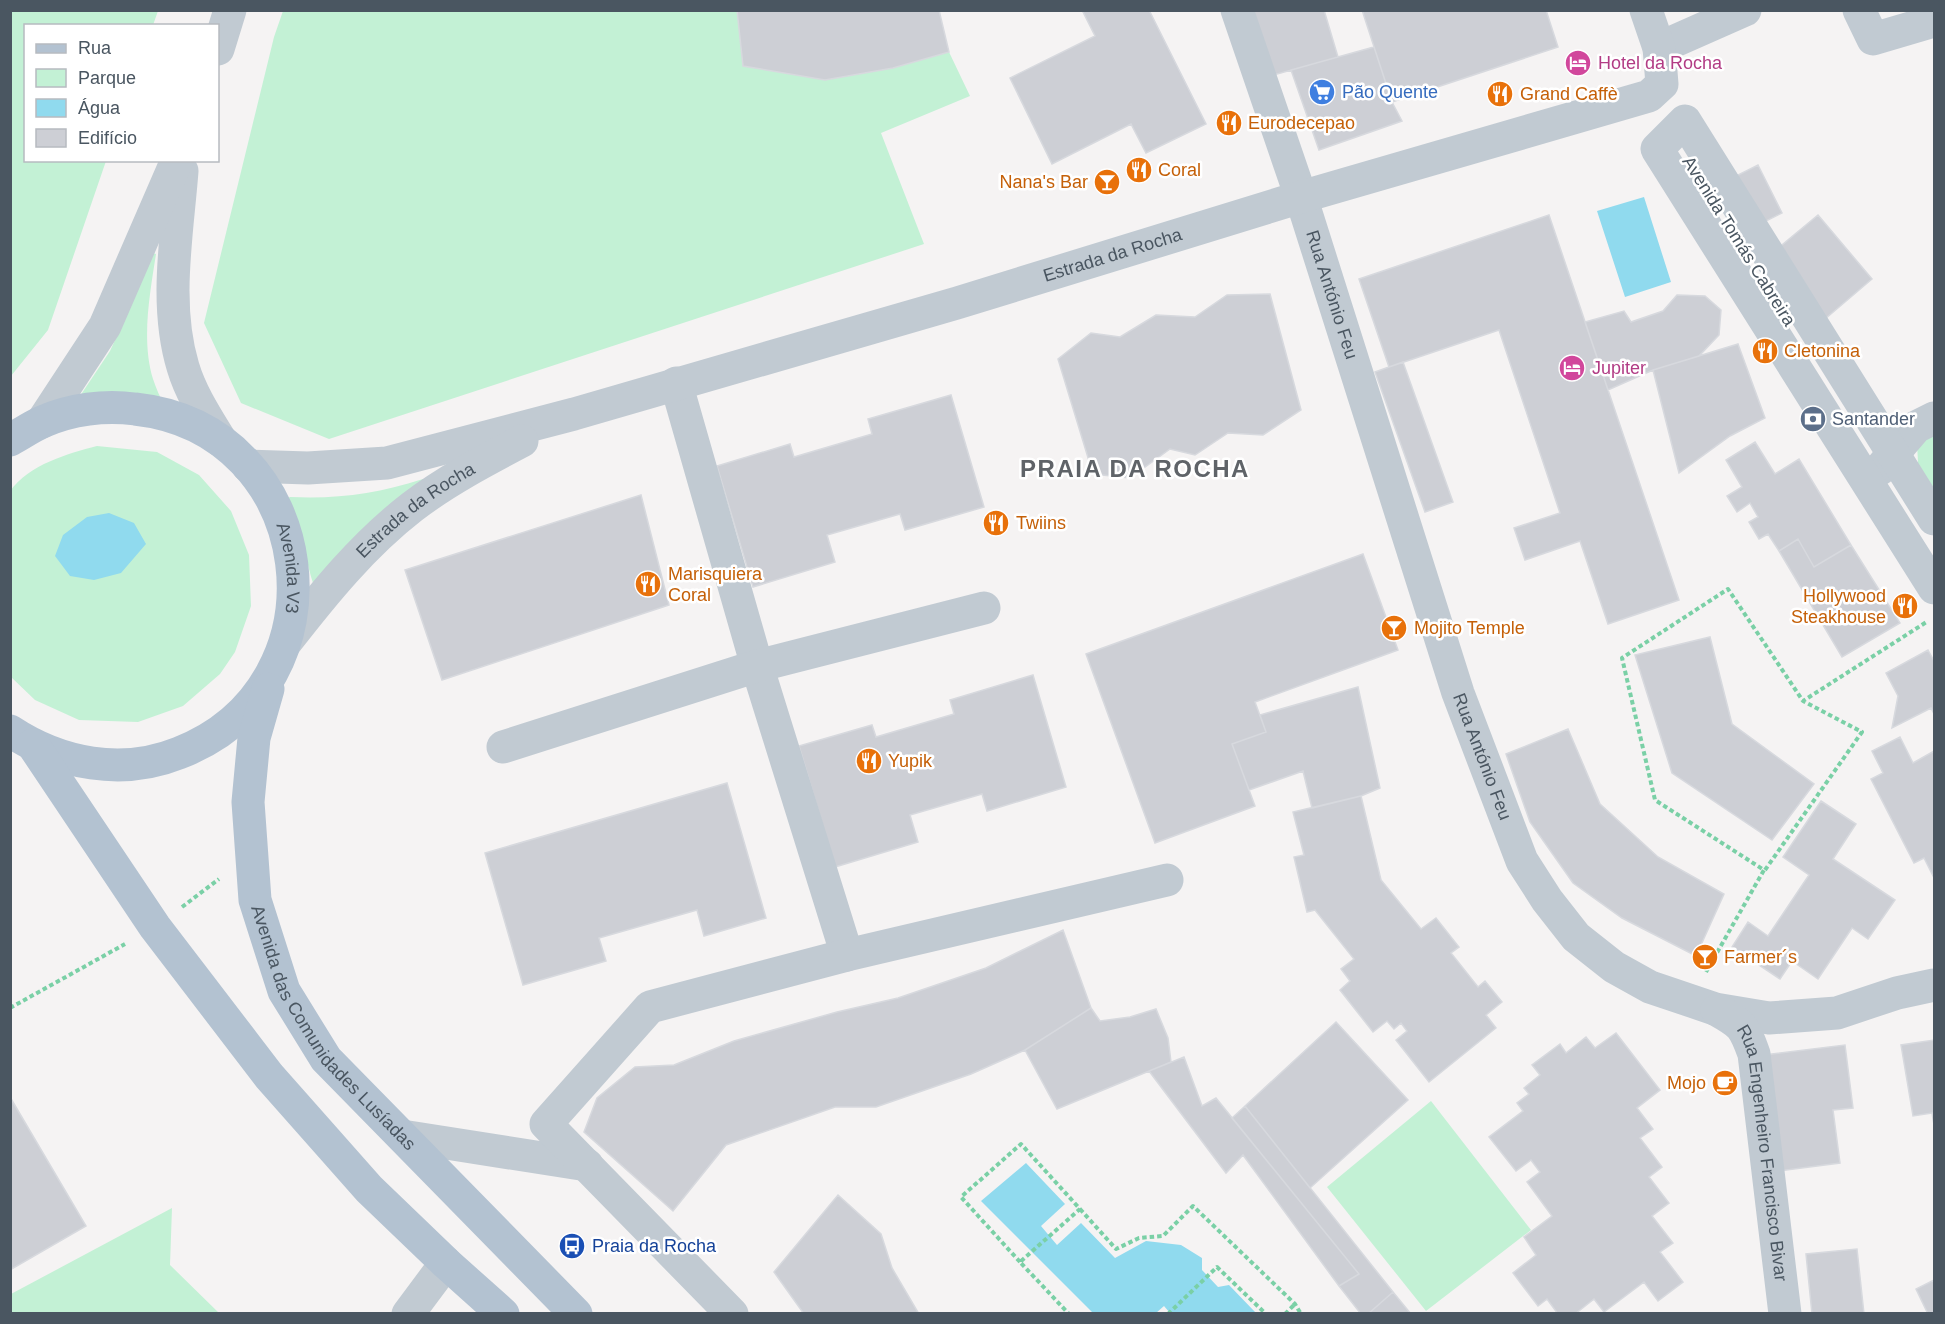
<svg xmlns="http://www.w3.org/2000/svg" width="1945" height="1324" viewBox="0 0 1945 1324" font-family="Helvetica,sans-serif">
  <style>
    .green { fill: #c3f1d5 }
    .water { fill: #90daee }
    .building { fill: #cdcfd5; stroke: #d7d9de; stroke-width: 1.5 }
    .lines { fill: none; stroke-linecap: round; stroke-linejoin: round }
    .path { stroke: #7ad0a6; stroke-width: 4; stroke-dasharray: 4.5 3; stroke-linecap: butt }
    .minor { stroke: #c1cad2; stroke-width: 33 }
    .major { stroke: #b3c2d1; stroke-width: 33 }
    .labels { text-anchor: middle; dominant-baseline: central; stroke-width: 5; stroke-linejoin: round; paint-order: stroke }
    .hotel-label { font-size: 18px; fill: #b23c85; stroke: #fff; text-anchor: start }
    .shop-label { font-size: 18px; fill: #366cbe; stroke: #fff; text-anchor: start }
    .food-label { font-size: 18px; fill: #c56008; stroke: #fff; text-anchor: start }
    .street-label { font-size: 18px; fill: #4a5661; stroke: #fff }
    .service-label { font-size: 18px; fill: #4e5e75; stroke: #fff; text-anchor: start }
    .transit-label { font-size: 18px; fill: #164399; stroke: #fff; text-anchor: start }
    .district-label { font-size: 24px; font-weight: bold; letter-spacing: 1.5px; fill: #5f6368; stroke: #fff }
  </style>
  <rect width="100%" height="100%" fill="#f5f3f3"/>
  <path class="green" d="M 11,10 L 158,11 L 153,25 L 26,26 L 26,160 L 106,161 L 48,330 L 11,376 Z
    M 283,11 L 737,11 L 743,66 L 825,80 L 893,68 L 949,52 L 970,96 L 881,133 L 924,244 L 329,439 L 241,403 L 204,323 L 274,37 Z
    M 146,251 L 156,254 C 150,293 141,340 153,379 C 156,388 160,397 164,405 L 78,399 L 110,351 L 126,316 Z
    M 1934,418 L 1934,519 L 1920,497 L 1916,427 Z
    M 97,446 L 157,452 L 199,475 L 231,511 L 249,555 L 251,606 L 235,652 L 220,674 L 183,706 L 138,722 L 79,720 L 35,700 L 11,677 L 10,491 C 30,464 67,454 97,446 Z
    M 423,479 L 429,480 L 313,583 C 303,550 303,531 284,500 L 290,497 C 340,499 376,494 423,479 Z
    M 1431,1101 L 1531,1230 L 1426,1311 L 1327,1187 Z
    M 172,1208 L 170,1265 L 219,1313 L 11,1313 L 11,1294 Z"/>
  <path class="water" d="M 1644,197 L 1671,282 L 1625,297 L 1597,211 Z
    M 109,513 L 134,523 L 146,544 L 121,573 L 94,580 L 70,576 L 55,556 L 63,535 L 87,517 Z
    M 1026,1163 L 1065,1204 L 1041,1226 L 1057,1245 L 1081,1223 L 1115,1258 L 1146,1241 L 1181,1245 L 1202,1258 L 1202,1270 L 1218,1287 L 1229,1285 L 1256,1313 L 1170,1313 L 1164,1306 L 1156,1313 L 1093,1313 L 981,1201 Z"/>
  <path class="building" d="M 737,10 L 939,10 L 949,52 L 893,68 L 825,80 L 743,66 Z
    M 1082,10 L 1149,10 L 1206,124 L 1146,153 L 1131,124 L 1052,164 L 1010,78 L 1095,36 Z
    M 1251,10 L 1324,10 L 1338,57 L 1270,76 Z
    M 1362,10 L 1546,10 L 1558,47 L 1392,102 Z
    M 1374,47 L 1392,102 L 1402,121 L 1319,150 L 1291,70 Z
    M 1758,165 L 1782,213 L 1754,227 L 1730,179 Z
    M 1549,215 L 1679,600 L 1608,624 L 1580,541 L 1525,560 L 1514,528 L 1560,513 L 1499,330 L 1389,367 L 1359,279 Z
    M 1818,215 L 1872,279 L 1825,319 L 1770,255 Z
    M 1270,294 L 1301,410 L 1263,435 L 1228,433 L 1195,455 L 1170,449 L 1130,478 L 1093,474 L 1058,359 L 1091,333 L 1120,337 L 1156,315 L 1195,317 L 1227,295 Z
    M 1677,295 L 1705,296 L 1721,310 L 1719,335 L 1699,356 L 1653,370 L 1608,390 L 1585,322 L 1624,311 L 1631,322 L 1663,311 Z
    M 1738,344 L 1765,418 L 1730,436 L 1679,473 L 1653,370 Z
    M 1403,362 L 1453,502 L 1425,512 L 1375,372 Z
    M 951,395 L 984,507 L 905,530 L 900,514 L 827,535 L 835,562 L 753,587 L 717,466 L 790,444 L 794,457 L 872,434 L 868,419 Z
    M 1755,442 L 1775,474 L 1799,459 L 1851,545 L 1814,567 L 1798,539 L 1779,551 L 1768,534 L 1759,539 L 1749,522 L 1758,517 L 1750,503 L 1737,512 L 1727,496 L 1742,487 L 1726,460 Z
    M 641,495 L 669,605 L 442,680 L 405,570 Z
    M 1798,539 L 1814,567 L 1851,545 L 1900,623 L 1842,657 L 1779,551 Z
    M 1363,554 L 1398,650 L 1255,702 L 1266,732 L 1232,744 L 1255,806 L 1155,843 L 1086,654 Z
    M 1710,637 L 1732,724 L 1814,784 L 1772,840 L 1672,773 L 1635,655 Z
    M 1928,650 L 1934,661 L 1934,714 L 1931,708 L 1892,728 L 1898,696 L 1886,673 Z
    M 1033,675 L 1066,787 L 987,811 L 982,794 L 910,815 L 918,842 L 835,867 L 799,746 L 872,725 L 876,737 L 954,714 L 950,700 Z
    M 1358,687 L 1380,788 L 1361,796 L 1312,808 L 1303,771 L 1249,790 L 1232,744 L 1266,732 L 1260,715 Z
    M 1568,729 L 1600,804 L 1658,857 L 1724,894 L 1696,956 L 1622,918 L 1573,883 L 1530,822 L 1506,754 Z
    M 1900,737 L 1913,763 L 1934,751 L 1934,878 L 1924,858 L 1914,863 L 1871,779 L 1883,773 L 1872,751 Z
    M 727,783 L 766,918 L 704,936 L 697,910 L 599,938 L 606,961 L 523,985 L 485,853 Z
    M 1361,796 L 1381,880 L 1421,929 L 1436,918 L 1459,947 L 1451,953 L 1478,987 L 1485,981 L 1502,1002 L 1486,1015 L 1496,1028 L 1429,1082 L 1396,1040 L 1407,1031 L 1401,1023 L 1394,1029 L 1387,1021 L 1373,1032 L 1340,990 L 1350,981 L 1341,969 L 1354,959 L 1315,910 L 1307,912 L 1294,857 L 1304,855 L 1293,812 Z
    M 1821,801 L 1856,824 L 1833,859 L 1895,900 L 1868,939 L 1852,928 L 1818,979 L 1792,961 L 1780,979 L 1732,947 L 1748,922 L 1768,936 L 1809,875 L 1783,857 Z
    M 1063,930 L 1091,1008 L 1025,1050 L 971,1074 L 876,1107 L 835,1107 L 726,1145 L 673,1211 L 584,1132 L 597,1098 L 635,1067 L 674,1065 L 734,1041 L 837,1012 L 898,998 L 986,968 Z
    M 1091,1008 L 1100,1021 L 1130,1017 L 1156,1009 L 1168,1038 L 1171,1062 L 1057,1109 L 1025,1050 Z
    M 1336,1022 L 1408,1100 L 1310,1188 L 1245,1106 Z
    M 1616,1033 L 1660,1090 L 1637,1108 L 1653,1129 L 1640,1138 L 1662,1167 L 1649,1177 L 1669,1203 L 1652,1216 L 1673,1243 L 1660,1252 L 1683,1282 L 1658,1301 L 1644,1282 L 1604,1312 L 1594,1299 L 1575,1314 L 1558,1314 L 1547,1299 L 1538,1306 L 1513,1273 L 1536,1255 L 1524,1237 L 1552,1216 L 1527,1182 L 1540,1172 L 1531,1160 L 1516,1171 L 1489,1137 L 1523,1111 L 1517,1103 L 1529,1094 L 1524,1088 L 1540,1075 L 1532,1065 L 1560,1044 L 1566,1053 L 1586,1037 L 1595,1048 Z
    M 1934,1040 L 1934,1125 L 1932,1113 L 1913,1116 L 1901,1045 Z
    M 1845,1045 L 1853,1108 L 1833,1110 L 1840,1163 L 1779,1171 L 1764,1055 Z
    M 1184,1057 L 1202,1106 L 1216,1098 L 1359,1274 L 1339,1286 L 1243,1155 L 1226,1173 L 1149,1071 Z
    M 10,1097 L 86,1226 L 10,1270 Z
    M 1245,1106 L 1393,1292 L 1368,1314 L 1361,1314 L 1339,1286 L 1359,1274 L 1232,1118 Z
    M 838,1195 L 881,1234 L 892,1268 L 919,1314 L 804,1314 L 774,1272 Z
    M 1857,1249 L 1864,1314 L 1812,1314 L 1806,1254 Z
    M 1934,1280 L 1934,1314 L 1928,1314 L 1916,1289 Z
    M 1393,1292 L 1411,1314 L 1368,1314 Z"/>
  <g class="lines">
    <path class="path" d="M 1765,870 L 1862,732 L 1803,701
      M 182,907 L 219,879
      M 1706,972 L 1764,870 L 1655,800 L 1622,658 L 1728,589 L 1803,701 L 1928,621
      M 10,1008 L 125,944
      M 1080,1209 L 1116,1249 L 1139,1238 L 1163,1236 L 1193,1206 L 1295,1304 L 1301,1314
      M 1020,1262 L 961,1197 L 1021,1144 L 1080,1209 L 1020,1262 L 1069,1314
      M 1168,1314 L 1217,1267 L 1266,1314
      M 1285,1314 L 1295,1304"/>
    <g class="minor">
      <path id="s1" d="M 1237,10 L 1301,197 L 1458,693 L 1522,861 L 1547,900 L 1576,937 L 1614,967 L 1650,987 L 1715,1009 L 1769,1018 L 1837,1013 L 1897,993 L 1934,985"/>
      <path d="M 1859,10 L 1873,39 L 1934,21"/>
      <path d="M 1659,48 L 1745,10"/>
      <path d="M 218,49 L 230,10"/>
      <path d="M 182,171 C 177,236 164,304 183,367 C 191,394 207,418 221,441"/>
      <path d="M 676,383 L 757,666 L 847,955"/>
      <path d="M 42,422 L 105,326 L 177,160"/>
      <path id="s2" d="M 248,466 L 308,468 L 387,463 L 574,414 L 957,303 L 1301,197 L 1649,96 L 1662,84 L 1659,48 L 1646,10"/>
      <path d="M 1880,469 L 1916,427 L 1934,418"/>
      <path d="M 1934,519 L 1685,121 L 1657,149 L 1934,588"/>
      <path id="s3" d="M 286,642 C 324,593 363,545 412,507 C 446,481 484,461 522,441"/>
      <path d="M 503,747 L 757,666 L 984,608"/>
      <path id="s4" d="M 1717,1010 C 1742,1024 1744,1026 1754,1054 L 1785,1314"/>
      <path d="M 402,1136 L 587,1165"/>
      <path d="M 408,1314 L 446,1263"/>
      <path d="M 732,1314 L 546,1124 L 650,1007 L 847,955 L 1167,880"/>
    </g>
    <g class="major">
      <path id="s5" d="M 10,440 C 21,434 31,427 42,422 C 71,409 105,405 135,409 C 320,429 353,685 179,753 C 122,776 60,764 10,731"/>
      <path id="s6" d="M 268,689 L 254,738 L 248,802 L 255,900 L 284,991 L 326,1059 L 576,1314"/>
      <path d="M 33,745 L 155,927 L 269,1076 L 369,1189 L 446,1263 L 503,1314"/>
    </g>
  </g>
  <defs>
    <symbol id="hotel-disc" viewBox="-11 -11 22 22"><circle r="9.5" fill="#d1479c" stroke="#fff"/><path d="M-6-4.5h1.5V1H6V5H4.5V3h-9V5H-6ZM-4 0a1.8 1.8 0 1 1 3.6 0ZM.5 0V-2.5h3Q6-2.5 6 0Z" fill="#fff"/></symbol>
    <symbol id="supermarket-disc" viewBox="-11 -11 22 22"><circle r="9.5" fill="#3f7fe0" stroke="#fff"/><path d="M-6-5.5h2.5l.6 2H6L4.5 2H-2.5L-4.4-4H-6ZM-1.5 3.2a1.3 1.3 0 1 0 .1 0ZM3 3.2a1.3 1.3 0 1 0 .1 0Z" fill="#fff"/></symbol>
    <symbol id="restaurant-disc" viewBox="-11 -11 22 22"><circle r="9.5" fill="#e8710a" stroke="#fff"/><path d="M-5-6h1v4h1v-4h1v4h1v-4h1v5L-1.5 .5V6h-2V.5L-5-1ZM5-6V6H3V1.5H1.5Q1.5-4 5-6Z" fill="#fff"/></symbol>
    <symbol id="bar-disc" viewBox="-11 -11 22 22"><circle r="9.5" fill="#e8710a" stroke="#fff"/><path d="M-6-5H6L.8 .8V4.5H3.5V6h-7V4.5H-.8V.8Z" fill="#fff"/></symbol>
    <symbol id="bank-disc" viewBox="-11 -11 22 22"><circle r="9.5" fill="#5c6f8a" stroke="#fff"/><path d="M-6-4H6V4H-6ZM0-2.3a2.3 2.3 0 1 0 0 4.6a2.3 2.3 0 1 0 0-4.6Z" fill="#fff"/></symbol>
    <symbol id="cafe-disc" viewBox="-11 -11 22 22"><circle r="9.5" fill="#e8710a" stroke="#fff"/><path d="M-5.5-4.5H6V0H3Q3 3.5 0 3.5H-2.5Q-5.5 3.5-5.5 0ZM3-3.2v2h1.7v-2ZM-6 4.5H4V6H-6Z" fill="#fff"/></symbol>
    <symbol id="bus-disc" viewBox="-11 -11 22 22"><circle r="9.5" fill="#1a4fb4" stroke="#fff"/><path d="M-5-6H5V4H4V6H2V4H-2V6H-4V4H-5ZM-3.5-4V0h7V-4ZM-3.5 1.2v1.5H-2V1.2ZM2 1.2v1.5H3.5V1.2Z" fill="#fff"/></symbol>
  </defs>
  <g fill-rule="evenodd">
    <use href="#hotel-disc" x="1563" y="48" width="30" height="30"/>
    <use href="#supermarket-disc" x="1307" y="77" width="30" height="30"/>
    <use href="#restaurant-disc" x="1485" y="79" width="30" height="30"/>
    <use href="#restaurant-disc" x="1214" y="108" width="30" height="30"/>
    <use href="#restaurant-disc" x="1124" y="155" width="30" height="30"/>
    <use href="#bar-disc" x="1092" y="167" width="30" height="30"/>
    <use href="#restaurant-disc" x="1750" y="336" width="30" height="30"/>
    <use href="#hotel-disc" x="1557" y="353" width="30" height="30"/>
    <use href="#bank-disc" x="1798" y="404" width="30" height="30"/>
    <use href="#restaurant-disc" x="981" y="508" width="30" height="30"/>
    <use href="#restaurant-disc" x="633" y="569" width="30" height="30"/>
    <use href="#restaurant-disc" x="1890" y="591" width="30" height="30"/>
    <use href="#bar-disc" x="1379" y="613" width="30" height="30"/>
    <use href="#restaurant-disc" x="854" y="746" width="30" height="30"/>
    <use href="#bar-disc" x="1690" y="942" width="30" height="30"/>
    <use href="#cafe-disc" x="1710" y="1068" width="30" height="30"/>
    <use href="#bus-disc" x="557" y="1231" width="30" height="30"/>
  </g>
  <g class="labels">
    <g class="hotel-label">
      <text x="1598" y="63">Hotel da Rocha</text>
      <text x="1592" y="368">Jupiter</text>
    </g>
    <g class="shop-label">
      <text x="1342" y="92">Pão Quente</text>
    </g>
    <g class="food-label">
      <text x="1520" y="94">Grand Caffè</text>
      <text x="1248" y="123">Eurodecepao</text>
      <text x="1158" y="170">Coral</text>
      <text x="1088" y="182" text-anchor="end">Nana's Bar</text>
      <text x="1784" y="351">Cletonina</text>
      <text x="1016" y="523">Twiins</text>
      <text x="668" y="574">Marisquiera<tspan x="668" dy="21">Coral</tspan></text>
      <text x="1886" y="596" text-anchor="end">Hollywood<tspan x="1886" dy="21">Steakhouse</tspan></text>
      <text x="1414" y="628">Mojito Temple</text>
      <text x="888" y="761">Yupik</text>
      <text x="1724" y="957">Farmer´s</text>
      <text x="1706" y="1083" text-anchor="end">Mojo</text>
    </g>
    <g class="street-label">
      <text transform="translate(1739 241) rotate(58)">Avenida Tomás Cabreira</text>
      <text stroke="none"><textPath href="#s2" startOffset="894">Estrada da Rocha</textPath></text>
      <text stroke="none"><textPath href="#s1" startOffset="300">Rua António Feu</textPath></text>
      <text stroke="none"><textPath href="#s3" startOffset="186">Estrada da Rocha</textPath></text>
      <text stroke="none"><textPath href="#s5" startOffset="374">Avenida V3</textPath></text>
      <text stroke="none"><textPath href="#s1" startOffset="786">Rua António Feu</textPath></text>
      <text stroke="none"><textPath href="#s6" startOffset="366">Avenida das Comunidades Lusíadas</textPath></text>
      <text stroke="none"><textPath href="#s4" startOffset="159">Rua Engenheiro Francisco Bivar</textPath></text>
    </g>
    <g class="service-label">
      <text x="1832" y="419">Santander</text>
    </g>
    <g class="transit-label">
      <text x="592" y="1246">Praia da Rocha</text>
    </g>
    <g class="district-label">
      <text x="1135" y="468">PRAIA DA ROCHA</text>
    </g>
  </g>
  <rect width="1945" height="1324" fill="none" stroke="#4a5661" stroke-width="24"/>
  <rect x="24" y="24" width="195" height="138" fill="#ffffff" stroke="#b7bbc0" stroke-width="1.5"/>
  <rect x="36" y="44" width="30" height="9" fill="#b3c2d1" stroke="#b7bbc0" stroke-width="1.5"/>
  <text x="78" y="54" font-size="18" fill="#4a5661">Rua</text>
  <rect x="36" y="69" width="30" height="18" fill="#c3f1d5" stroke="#b7bbc0" stroke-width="1.5"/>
  <text x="78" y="84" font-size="18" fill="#4a5661">Parque</text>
  <rect x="36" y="99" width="30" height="18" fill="#90daee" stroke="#b7bbc0" stroke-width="1.5"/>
  <text x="78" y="114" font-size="18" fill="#4a5661">Água</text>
  <rect x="36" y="129" width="30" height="18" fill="#cdcfd5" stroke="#b7bbc0" stroke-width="1.5"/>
  <text x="78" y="144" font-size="18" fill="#4a5661">Edifício</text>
</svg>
